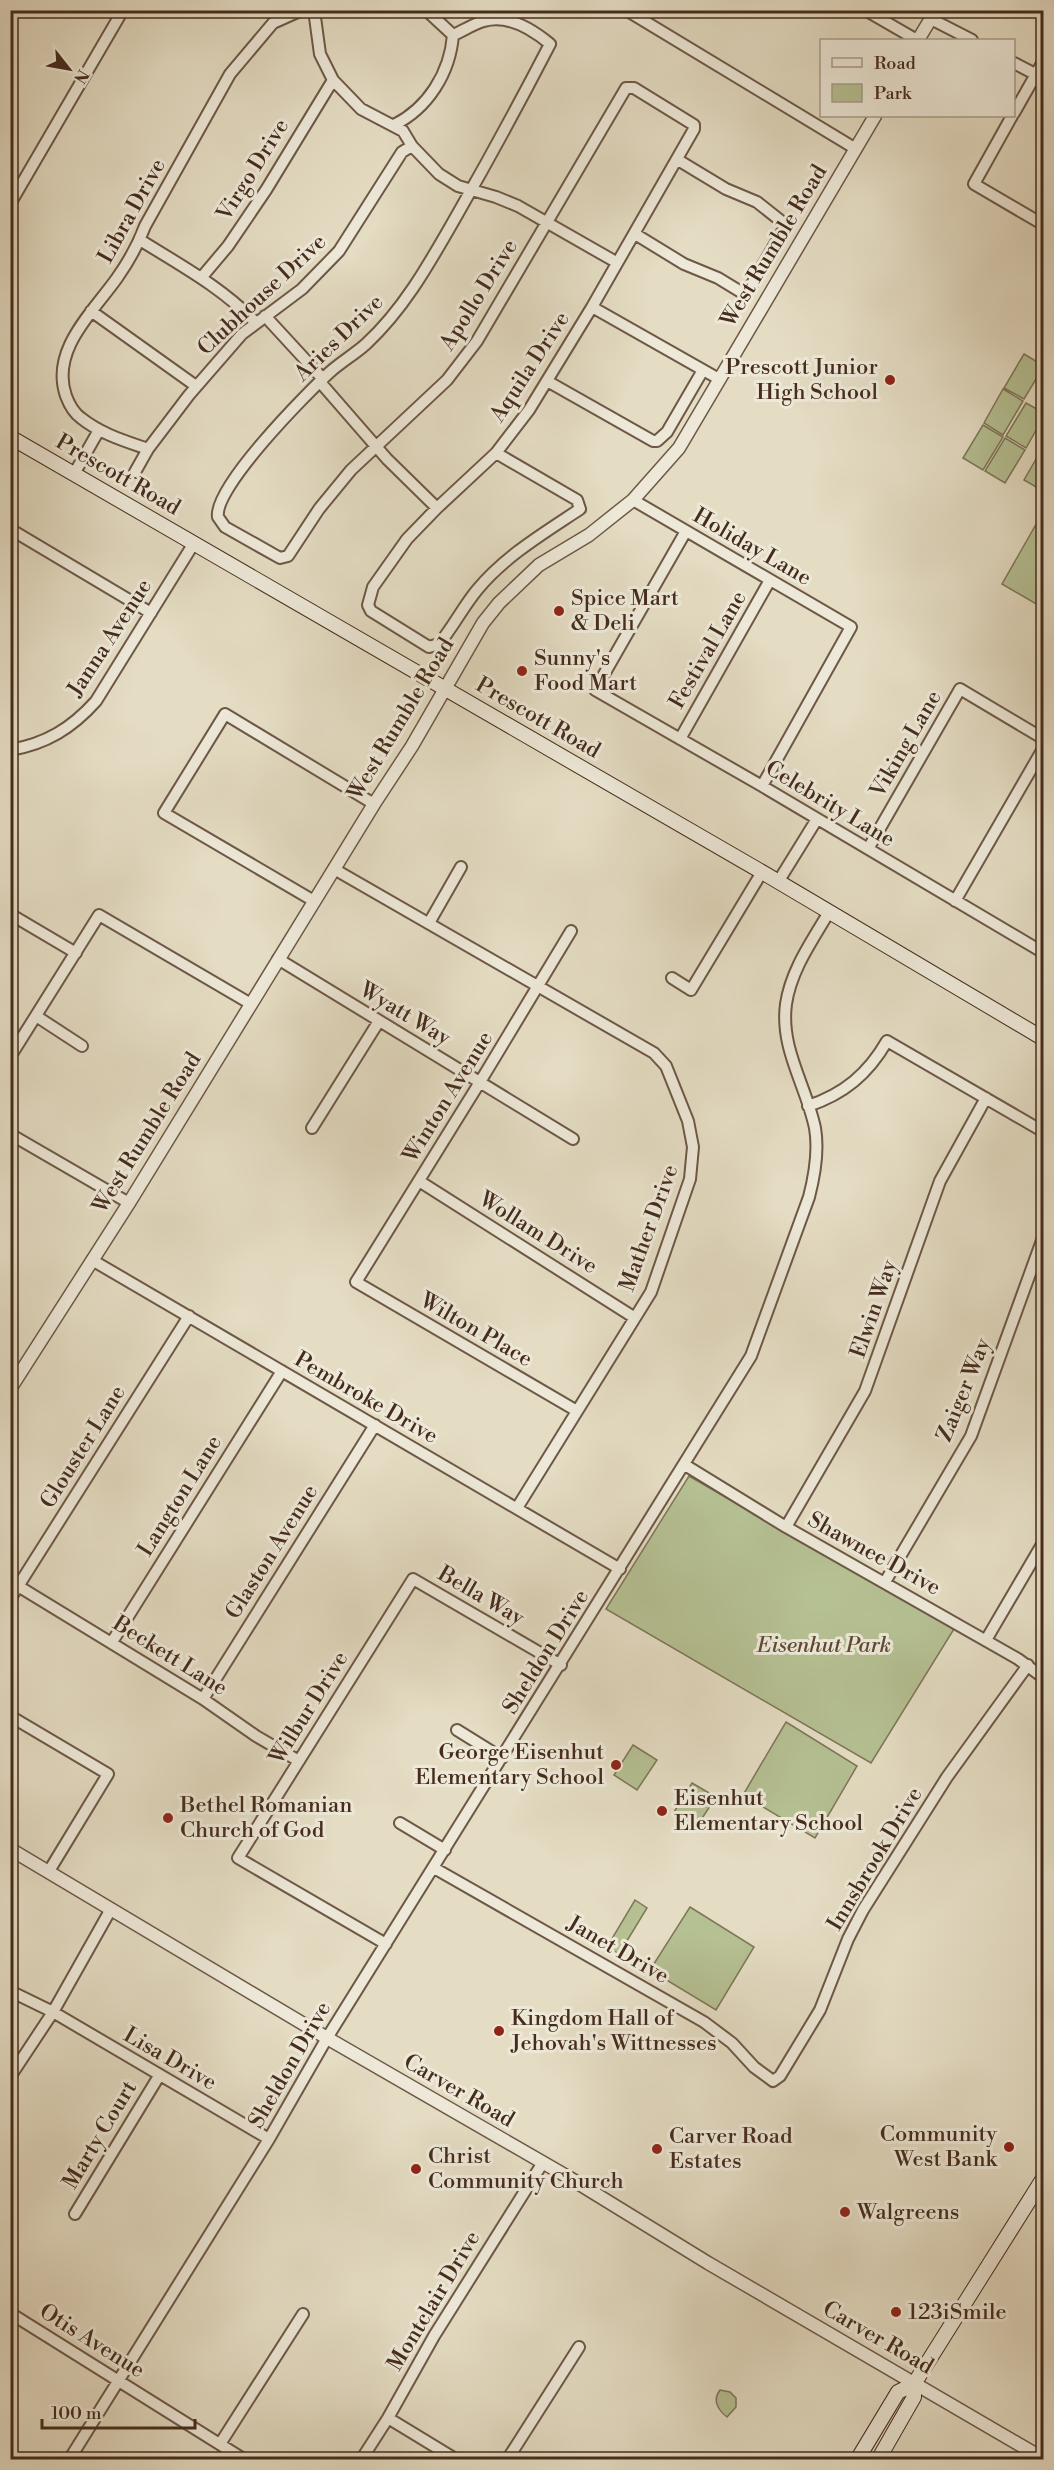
<svg xmlns="http://www.w3.org/2000/svg" width="1054" height="2470" viewBox="0 0 1054 2470" font-family="'Libre Bodoni',serif">
  <style>
    .green { fill: #b5c093; stroke: #7d7658; stroke-width: 1.5 }
    .lines { fill: none; stroke-linecap: round; stroke-linejoin: round }
    .minor-casing { stroke: #6d5846; stroke-width: 14 }
    .tertiary-casing { stroke: #6d5846; stroke-width: 15 }
    .secondary-casing { stroke: #452c1c; stroke-width: 16 }
    .minor { stroke: #ede8d8; stroke-width: 10 }
    .tertiary { stroke: #ede8d8; stroke-width: 12 }
    .secondary { stroke: #ede8d8; stroke-width: 14 }
    .poi-dot { fill: #8f2418; stroke: #ede8d8; stroke-width: 2 }
    .labels { text-anchor: middle; dominant-baseline: central; stroke-width: 6; stroke-linejoin: round; paint-order: stroke }
    .street-label { font-size: 22px; fill: #452c1c; stroke: #ede8d8 }
    .poi-label { font-size: 22px; fill: #452c1c; stroke: #ede8d8; text-anchor: start }
    .park-label { font-size: 22px; font-style: italic; fill: #5b4a34; stroke: #ede8d8 }
  </style>
  <rect width="100%" height="100%" fill="#e4dcc3"/>
  <filter id="stains"><feTurbulence type="fractalNoise" baseFrequency=".00333" numOctaves="4"/><feColorMatrix values="0 0 0 0 .2 0 0 0 0 .09 0 0 0 0 .02 0 0 0 .5 -.17"/></filter>
  <radialGradient id="worn" r=".72"><stop offset=".6" stop-color="#630" stop-opacity="0"/><stop offset="1" stop-color="#630" stop-opacity=".3"/></radialGradient>
  <path class="green" d="M 1024,354 L 1044,366 L 1024,399 L 1004,388 Z
    M 1003,389 L 1023,401 L 1003,435 L 984,423 Z
    M 1026,403 L 1044,413 L 1043,418 L 1026,448 L 1006,436 Z
    M 983,425 L 1003,437 L 983,470 L 963,458 Z
    M 1005,438 L 1025,450 L 1005,483 L 985,471 Z
    M 1043,447 L 1043,491 L 1024,480 Z
    M 1043,512 L 1043,608 L 1002,584 Z
    M 689,1476 L 954,1629 L 871,1763 L 606,1609 Z
    M 786,1722 L 857,1766 L 815,1838 L 743,1795 Z
    M 633,1745 L 657,1760 L 637,1790 L 614,1775 Z
    M 692,1783 L 716,1797 L 697,1826 L 674,1812 Z
    M 635,1900 L 647,1908 L 619,1954 L 607,1947 Z
    M 690,1907 L 754,1947 L 716,2010 L 650,1970 Z
    M 720,2390 L 730,2392 L 736,2398 L 736,2407 L 727,2417 C 718,2410 712,2400 720,2390 Z"/>
  <g class="lines">
    <defs>
      <path id="minor" d="M 314,10 L 320,54 L 333,80 L 361,109 L 403,131 L 412,146 L 439,174 L 458,186 L 496,197 L 518,206 L 616,262
        M 426,10 L 453,35
        M 626,10 L 856,149
        M 865,10 L 917,40
        M 931,19 L 972,40
        M 1014,63 L 1035,74
        M 1014,113 L 1044,60
        M 1012,116 L 974,184 L 1044,225
        M 394,125 C 428,108 450,73 453,35 C 463,31 473,24 484,21 C 508,14 532,29 550,44 C 520,102 489,159 457,215 C 430,262 405,308 366,344 C 355,354 341,362 330,372 C 307,393 213,488 218,517 L 225,527 L 280,558 L 288,556 L 319,509 L 351,470 L 447,380 L 477,341 L 626,88 L 634,88 L 694,125 L 694,129 L 592,307 L 529,410 L 496,453 L 437,508 L 407,539 L 373,587 L 368,605 L 371,611 L 429,647 L 439,644 C 453,627 463,607 477,590 C 505,556 544,533 580,509 L 577,500 L 496,453
        M 10,204 L 123,10
        M 635,234 L 684,264 L 718,278 L 741,292 L 748,291 L 786,225 L 757,202 L 726,189 L 678,160
        M 140,240 C 180,265 223,288 256,323
        M 201,278 L 228,246 L 266,190 L 333,80
        M 592,307 L 719,379
        M 91,311 L 196,386
        M 265,316 L 323,379
        M 547,381 L 653,441 L 657,441 L 667,432 L 703,370
        M 320,382 L 387,459 L 437,508
        M 148,449 C 125,441 101,434 81,418 C 74,413 69,404 66,396 C 50,350 93,312 117,278 C 129,261 138,245 145,226 L 230,74 L 273,23 L 302,10
        M 135,472 L 148,449 L 189,395 L 242,334 L 302,289 L 339,251 L 402,152 L 412,146
        M 74,474 L 99,430
        M 633,500 L 851,627 L 762,786
        M 10,529 L 151,613
        M 686,531 L 595,690 L 762,786 L 1044,953
        M 680,739 L 770,580
        M 10,750 C 46,744 72,728 96,701 L 194,543
        M 868,849 L 960,689 L 1044,739
        M 334,869 L 654,1053 L 666,1066 L 688,1121 L 693,1147 L 690,1179 L 651,1292 L 517,1508
        M 778,882 L 817,819
        M 314,901 L 164,813 L 225,714 L 374,804
        M 955,901 L 1044,747
        M 10,914 L 76,953
        M 429,923 L 461,867
        M 571,931 L 480,1082 L 356,1282 L 577,1411
        M 278,959 L 573,1139
        M 672,978 L 691,990 L 762,872
        M 36,1016 L 82,1046
        M 10,1057 L 99,915 L 251,1004
        M 808,1106 C 844,1094 868,1074 887,1041 L 1044,1132
        M 312,1128 L 379,1021
        M 10,1134 L 129,1203
        M 419,1181 L 635,1318
        M 92,1260 L 620,1569
        M 685,1465 L 786,1527 L 1018,1659 L 1044,1678
        M 786,1527 L 865,1391 L 940,1181 L 986,1098
        M 885,1582 L 971,1436 L 1044,1235
        M 18,1586 L 203,1699 L 256,1736 L 299,1761
        M 10,1599 L 189,1316
        M 986,1640 L 1044,1541
        M 112,1642 L 282,1371
        M 203,1699 L 375,1425
        M 10,1716 L 108,1774 L 49,1871
        M 457,1730 L 502,1758
        M 400,1823 L 445,1850
        M 434,1868 L 704,2022 L 732,2043 L 754,2067 L 773,2081 L 780,2076 L 820,2010 L 848,1939 L 863,1910 L 947,1777 L 1028,1665
        M 386,1944 L 238,1858 L 413,1579 L 561,1665
        M 10,1991 L 53,2012 L 269,2139
        M 10,2077 L 53,2012 L 111,1909
        M 75,2214 L 159,2076
        M 10,2313 L 245,2460
        M 388,2418 L 457,2460
        M 220,2444 L 303,2314
        M 69,2460 L 269,2139 L 327,2038 L 751,1356 L 809,1197 C 815,1174 819,1151 815,1128 C 806,1085 780,1049 786,1004 C 791,970 812,941 829,912
        M 361,2460 L 388,2418 L 434,2336 L 542,2164
        M 507,2460 L 579,2347"/>
      <path id="tertiary" d="M 918,40 L 936,10
        M 10,1389 L 129,1203 L 374,804 L 412,746 L 483,623 L 499,603 L 539,565 L 589,535 L 633,500 L 679,448 L 875,116
        M 10,1849 L 327,2038 L 568,2177 L 708,2263 L 1044,2459"/>
      <path id="secondary" d="M 10,437 L 762,872 L 1044,1039
        M 857,2460 L 898,2392 L 914,2384 L 1044,2177
        M 878,2460 L 914,2397 L 914,2384"/>
    </defs>
    <use href="#minor" class="minor-casing"/>
    <use href="#tertiary" class="tertiary-casing"/>
    <use href="#secondary" class="secondary-casing"/>
    <use href="#minor" class="minor"/>
    <use href="#tertiary" class="tertiary"/>
    <use href="#secondary" class="secondary"/>
  </g>
  <g class="poi-dot">
    <circle cx="890" cy="380" r="6"/>
    <circle cx="559" cy="611" r="6"/>
    <circle cx="522" cy="671" r="6"/>
    <circle cx="616" cy="1765" r="6"/>
    <circle cx="662" cy="1811" r="6"/>
    <circle cx="168" cy="1818" r="6"/>
    <circle cx="499" cy="2031" r="6"/>
    <circle cx="1009" cy="2147" r="6"/>
    <circle cx="657" cy="2149" r="6"/>
    <circle cx="416" cy="2169" r="6"/>
    <circle cx="845" cy="2212" r="6"/>
    <circle cx="896" cy="2312" r="6"/>
  </g>
  <g class="labels">
    <g class="street-label">
      <text transform="translate(253 170) rotate(-58)">Virgo Drive</text>
      <text transform="translate(132 211) rotate(-61)">Libra Drive</text>
      <text transform="translate(774 246) rotate(-59)">West Rumble Road</text>
      <text transform="translate(262 295) rotate(-43)">Clubhouse Drive</text>
      <text transform="translate(479 295) rotate(-58)">Apollo Drive</text>
      <text transform="translate(339 338) rotate(-44)">Aries Drive</text>
      <text transform="translate(530 367) rotate(-57)">Aquila Drive</text>
      <text transform="translate(118 475) rotate(30)">Prescott Road</text>
      <text transform="translate(752 547) rotate(30)">Holiday Lane</text>
      <text transform="translate(110 638) rotate(-57)">Janna Avenue</text>
      <text transform="translate(708 650) rotate(-60)">Festival Lane</text>
      <text transform="translate(538 718) rotate(30)">Prescott Road</text>
      <text transform="translate(401 719) rotate(-59)">West Rumble Road</text>
      <text transform="translate(906 744) rotate(-60)">Viking Lane</text>
      <text transform="translate(830 804) rotate(31)">Celebrity Lane</text>
      <text transform="translate(405 1014) rotate(31)">Wyatt Way</text>
      <text transform="translate(448 1097) rotate(-58)">Winton Avenue</text>
      <text transform="translate(147 1133) rotate(-58)">West Rumble Road</text>
      <text transform="translate(649 1228) rotate(-70)">Mather Drive</text>
      <text transform="translate(538 1233) rotate(32)">Wollam Drive</text>
      <text transform="translate(874 1309) rotate(-71)">Elwin Way</text>
      <text transform="translate(476 1330) rotate(30)">Wilton Place</text>
      <text transform="translate(964 1390) rotate(-68)">Zaiger Way</text>
      <text transform="translate(366 1398) rotate(30)">Pembroke Drive</text>
      <text transform="translate(83 1447) rotate(-58)">Glouster Lane</text>
      <text transform="translate(180 1496) rotate(-58)">Langton Lane</text>
      <text transform="translate(272 1552) rotate(-58)">Glaston Avenue</text>
      <text transform="translate(874 1554) rotate(29)">Shawnee Drive</text>
      <text transform="translate(481 1596) rotate(30)">Bella Way</text>
      <text transform="translate(546 1652) rotate(-58)">Sheldon Drive</text>
      <text transform="translate(170 1656) rotate(32)">Beckett Lane</text>
      <text transform="translate(309 1708) rotate(-58)">Wilbur Drive</text>
      <text transform="translate(875 1859) rotate(-59)">Innsbrook Drive</text>
      <text transform="translate(618 1950) rotate(30)">Janet Drive</text>
      <text transform="translate(170 2059) rotate(30)">Lisa Drive</text>
      <text transform="translate(290 2065) rotate(-60)">Sheldon Drive</text>
      <text transform="translate(459 2091) rotate(30)">Carver Road</text>
      <text transform="translate(100 2135) rotate(-59)">Marty Court</text>
      <text transform="translate(434 2301) rotate(-59)">Montclair Drive</text>
      <text transform="translate(878 2338) rotate(30)">Carver Road</text>
      <text transform="translate(92 2341) rotate(32)">Otis Avenue</text>
    </g>
    <g class="poi-label">
      <text x="878" y="367" text-anchor="end">Prescott Junior<tspan x="878" dy="25">High School</tspan></text>
      <text x="571" y="598">Spice Mart<tspan x="571" dy="25">&amp; Deli</tspan></text>
      <text x="534" y="658">Sunny's<tspan x="534" dy="25">Food Mart</tspan></text>
      <text x="604" y="1752" text-anchor="end">George Eisenhut<tspan x="604" dy="25">Elementary School</tspan></text>
      <text x="674" y="1798">Eisenhut<tspan x="674" dy="25">Elementary School</tspan></text>
      <text x="180" y="1805">Bethel Romanian<tspan x="180" dy="25">Church of God</tspan></text>
      <text x="511" y="2018">Kingdom Hall of<tspan x="511" dy="25">Jehovah's Wittnesses</tspan></text>
      <text x="997" y="2134" text-anchor="end">Community<tspan x="997" dy="25">West Bank</tspan></text>
      <text x="669" y="2136">Carver Road<tspan x="669" dy="25">Estates</tspan></text>
      <text x="428" y="2156">Christ<tspan x="428" dy="25">Community Church</tspan></text>
      <text x="857" y="2212">Walgreens</text>
      <text x="908" y="2312">123iSmile</text>
    </g>
    <g class="park-label">
      <text x="824" y="1645">Eisenhut Park</text>
    </g>
  </g>
  <rect width="1054" height="2470" fill="none" stroke="#e4dcc3" stroke-width="36"/>
  <rect x="12" y="12" width="1030" height="2446" fill="none" stroke="#452c1c" stroke-width="3"/>
  <rect x="18" y="18" width="1018" height="2434" fill="none" stroke="#452c1c" stroke-width="1.5"/>
  <rect x="820" y="39" width="195" height="78" fill="#ede8d8" stroke="#aa9d8d" stroke-width="1.5"/>
  <rect x="832" y="58" width="30" height="9" fill="#ede8d8" stroke="#aa9d8d" stroke-width="1.5"/>
  <text x="874" y="69" font-size="18" fill="#452c1c">Road</text>
  <rect x="832" y="84" width="30" height="18" fill="#b5c093" stroke="#aa9d8d" stroke-width="1.5"/>
  <text x="874" y="99" font-size="18" fill="#452c1c">Park</text>
  <g transform="translate(69 69) rotate(121)" stroke="#ede8d8" stroke-width="4.5" paint-order="stroke">
  <path d="M0-4.5L10 22L0 15L-10 22Z" fill="#452c1c"/>
  <text y="-9" font-size="16" font-weight="bold" text-anchor="middle" fill="#452c1c">N</text>
  </g>
  <path d="M42 2419v9h153v-9" fill="none" stroke="#452c1c" stroke-width="3"/>
  <text x="51" y="2419" font-size="18" fill="#452c1c" stroke="#ede8d8" stroke-width="4.5" paint-order="stroke">100 m</text>
  <rect width="100%" height="100%" filter="url(#stains)"/>
  <rect width="100%" height="100%" fill="url(#worn)"/>
</svg>
